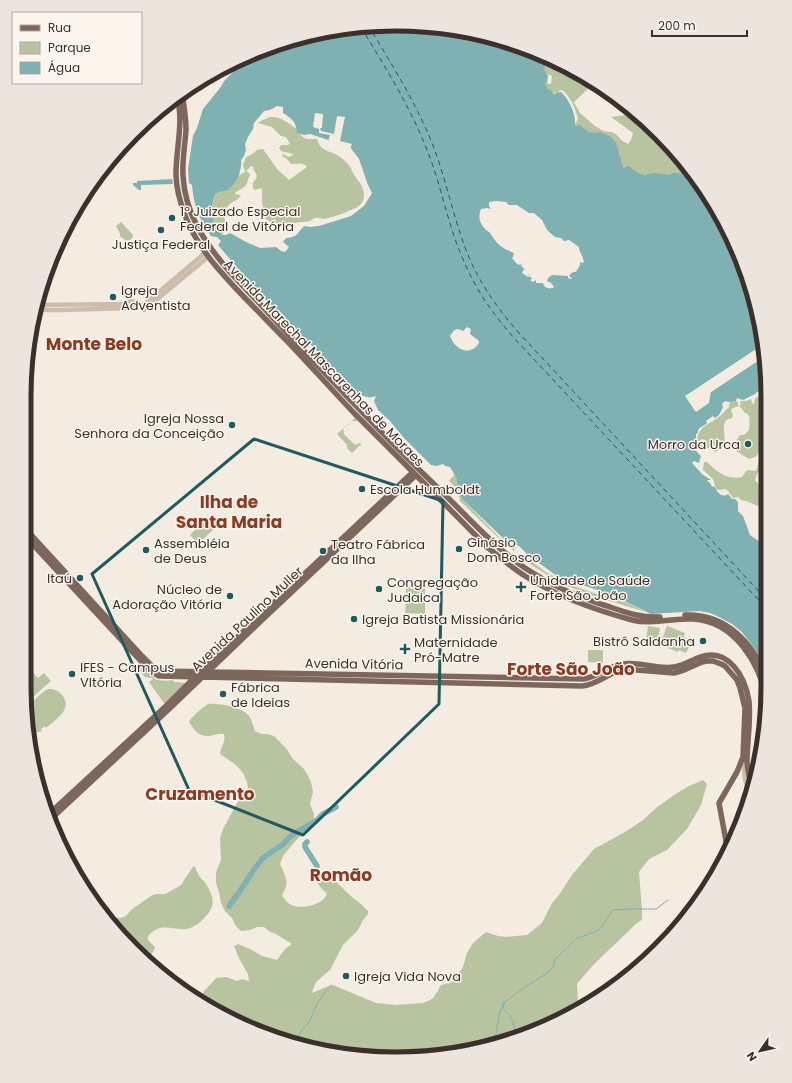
<svg xmlns="http://www.w3.org/2000/svg" width="792" height="1083" viewBox="0 0 792 1083" font-family="Poppins,sans-serif">
  <style>
    .green { fill: #b8c4a0 }
    .water { fill: #7fb0b2; fill-rule: evenodd }
    .pier { fill: #f4ebe1 }
    .lines { fill: none; stroke-linecap: round; stroke-linejoin: round }
    .stream { stroke: #7fb0b2; stroke-width: 1 }
    .river { stroke: #7fb0b2; stroke-width: 5.5 }
    .ferry { stroke: #1f5a5e; stroke-width: 1; stroke-dasharray: 5 4; stroke-linecap: butt }
    .minor { stroke: #cdbbac; stroke-width: 4.5 }
    .major { stroke: #7d675c; stroke-width: 5.5 }
    .marked { fill: none; stroke: #1f5a5e; stroke-width: 3; stroke-linejoin: round }
    .poi-dot { fill: #1f5a5e; stroke: #fbf5ee; stroke-width: 1.5 }
    .labels { text-anchor: middle; dominant-baseline: central; stroke-width: 3; stroke-linejoin: round; paint-order: stroke }
    .poi-label { font-size: 13px; fill: #3b302b; stroke: #fbf5ee; text-anchor: start }
    .street-label { font-size: 13px; fill: #3b302b; stroke: #fbf5ee }
    .district-label { font-size: 17px; font-weight: bold; fill: #8c3b22; stroke: #fbf5ee }
    .rim { fill: none; stroke: #3b302b; stroke-width: 5 }
  </style>
  <rect width="100%" height="100%" fill="#f4ebe1"/>
  <path class="green" d="M 518,45 L 581,74 L 579,77 L 589,88 L 574,102 L 580,113 L 595,126 L 603,131 L 612,132 L 617,135 L 621,140 L 628,144 L 631,140 L 633,133 L 611,117 L 626,115 L 633,111 L 641,116 L 645,121 L 646,121 L 691,169 L 740,253 L 707,311 L 589,132 L 579,124 L 577,126 L 575,125 L 578,119 C 576,109 570,96 562,90 L 560,90 L 557,94 C 551,93 547,88 545,83 L 546,82 L 549,84 L 551,84 L 552,77 L 551,75 L 548,75 L 526,55 Z
    M 270,117 C 281,116 288,123 297,129 L 297,133 C 301,134 303,139 308,139 C 311,140 314,138 317,139 C 318,142 319,145 321,147 C 325,151 332,152 337,155 C 341,157 344,160 347,163 C 351,167 352,172 355,176 C 356,179 359,181 360,183 C 365,190 366,200 359,206 C 353,210 332,218 324,219 C 321,219 321,218 318,218 C 314,217 313,220 310,221 C 303,223 294,220 290,227 C 280,230 268,221 261,215 L 265,211 C 260,203 263,198 262,188 L 254,190 C 251,180 254,184 257,176 L 252,166 L 251,166 L 246,171 L 249,173 L 250,175 C 248,178 248,182 246,185 C 244,188 238,190 235,193 L 235,194 L 239,195 L 241,196 C 237,201 229,202 226,209 C 224,213 224,220 226,224 C 227,225 228,226 228,227 C 228,230 223,233 222,235 C 220,229 216,226 214,221 C 210,212 212,196 220,191 L 223,191 L 238,176 L 245,172 L 243,165 L 246,157 L 251,155 L 257,150 L 263,149 L 277,169 L 289,180 L 307,167 C 304,162 297,164 291,164 L 287,159 L 282,156 L 283,154 L 289,157 L 293,155 L 293,154 L 281,151 L 279,148 L 281,145 L 287,145 L 290,144 L 286,137 L 281,136 L 272,127 L 258,123 L 261,121 Z
    M 121,222 L 133,235 C 133,239 129,240 126,241 L 120,236 L 120,234 L 116,226 Z
    M 758,396 L 761,398 L 761,402 L 765,401 L 765,402 L 762,406 L 765,409 L 765,450 L 762,450 L 755,457 L 749,459 L 736,451 C 734,445 736,440 740,435 L 744,435 L 749,430 C 749,424 752,414 745,413 L 742,409 L 739,406 L 733,408 L 731,410 L 733,416 L 732,418 C 713,421 736,445 715,452 L 711,448 L 698,449 L 697,445 L 698,444 L 704,446 L 707,444 L 705,440 L 702,439 L 697,443 C 697,426 709,425 720,416 C 724,413 725,410 729,407 L 729,405 L 730,402 L 736,401 L 738,402 L 738,405 L 741,406 L 740,402 L 741,401 L 746,401 L 751,399 L 752,403 L 754,404 L 755,399 Z
    M 355,418 L 357,420 L 358,419 L 358,421 L 351,421 L 349,423 L 349,425 L 347,425 L 343,428 L 344,434 L 354,444 L 356,445 L 359,443 L 361,444 L 361,446 L 360,445 L 352,453 L 347,448 L 347,445 L 337,434 Z
    M 765,450 L 766,472 L 761,471 L 757,474 L 755,480 C 757,483 759,484 762,486 C 768,492 766,501 766,508 C 758,507 747,500 741,500 L 738,497 L 733,498 L 728,491 L 725,489 L 720,490 L 716,489 L 713,479 L 703,470 L 704,462 L 707,462 C 718,472 726,480 742,477 L 747,470 L 756,471 C 758,464 761,456 765,450 Z
    M 455,474 L 462,499 L 498,536 L 515,549 L 514,551 L 503,542 L 487,527 L 460,501 L 458,490 L 449,481 Z
    M 208,517 L 216,527 L 198,544 L 190,535 Z
    M 524,556 L 546,572 L 565,583 L 597,594 L 608,596 L 625,602 L 646,612 L 593,596 L 562,584 L 533,566 L 525,560 Z
    M 406,587 L 425,587 L 425,599 L 406,599 Z
    M 406,601 L 425,601 L 425,614 L 405,613 Z
    M 648,626 L 660,628 L 658,642 L 646,640 Z
    M 667,626 L 685,633 L 682,642 L 684,637 L 692,641 L 686,653 L 679,650 L 678,652 L 660,645 Z
    M 588,650 L 603,650 L 603,663 L 588,662 Z
    M 25,663 L 38,678 L 44,673 L 51,681 L 26,703 L 24,690 L 25,689 L 24,687 L 24,664 Z
    M 142,665 L 155,679 C 161,681 167,681 173,680 L 174,682 L 187,683 L 166,703 L 164,703 L 149,682 L 150,681 L 153,680 L 151,678 L 145,677 L 140,671 L 139,668 Z
    M 48,689 C 54,689 58,690 62,695 C 74,709 55,720 46,728 L 45,726 L 41,729 L 42,731 C 38,733 33,732 30,729 L 27,707 L 43,692 Z
    M 208,704 C 218,703 242,707 249,716 C 252,720 253,726 255,731 L 261,734 L 267,734 L 274,736 L 286,748 L 293,759 L 304,769 L 308,776 L 311,782 L 313,792 L 310,804 L 314,814 L 314,819 L 311,828 L 298,838 L 283,856 L 280,864 C 283,871 288,879 286,887 C 285,890 283,892 282,896 C 286,900 289,905 294,906 C 304,909 324,904 327,894 C 322,889 315,883 316,876 L 322,873 L 325,874 L 333,879 L 353,898 L 361,904 L 368,911 L 368,914 L 363,920 L 358,930 L 343,945 L 330,970 L 316,982 L 312,992 L 312,993 L 326,987 L 333,985 L 376,1003 L 396,1005 L 423,1003 L 428,1001 L 433,998 L 438,991 L 440,986 L 444,984 L 450,983 L 453,981 L 463,967 L 467,953 L 473,943 L 486,932 L 498,936 L 506,937 L 527,935 L 542,923 L 552,903 L 559,895 L 572,875 L 594,849 L 625,832 L 643,820 L 656,808 L 674,795 L 689,786 L 703,780 L 707,784 L 701,805 L 687,829 L 667,850 L 649,859 L 639,872 L 642,909 L 642,920 L 637,923 L 593,965 L 577,984 L 578,1004 L 579,1007 L 539,1031 L 444,1056 L 324,1052 L 232,1021 L 198,998 L 216,978 L 226,977 L 237,981 L 242,979 L 249,981 L 248,974 L 239,958 L 234,946 L 238,944 L 250,949 L 262,956 L 277,960 L 285,949 L 292,944 L 276,934 L 270,932 L 264,927 L 257,927 L 250,930 L 241,931 L 236,926 L 232,918 L 225,911 L 221,903 L 219,892 L 216,883 L 216,872 L 221,860 L 220,838 L 223,829 L 237,803 L 246,792 L 248,788 L 247,782 L 243,773 L 236,765 L 220,754 C 221,745 226,743 224,734 C 218,733 215,735 210,736 C 199,737 195,731 189,722 C 191,717 202,708 208,704 Z
    M 194,866 C 196,869 197,871 198,874 C 200,878 204,881 206,884 C 214,897 216,906 205,917 C 200,923 194,927 187,929 C 175,931 163,922 151,933 C 144,939 150,942 155,947 C 154,953 149,956 145,960 L 108,918 L 112,917 L 121,918 L 126,916 L 131,910 L 151,896 L 155,894 L 165,894 L 171,891 L 181,885 L 192,868 Z"/>
  <path class="water" d="M 371,25 L 444,27 L 515,44 L 529,50 L 545,65 L 544,70 L 548,76 L 547,83 L 546,82 L 545,83 L 548,89 L 551,90 C 555,98 556,92 561,92 C 569,99 576,114 575,125 L 577,126 L 579,124 L 589,132 L 595,133 L 600,132 L 611,137 L 616,143 L 623,167 L 623,169 L 627,166 L 630,167 L 638,173 L 646,176 L 647,174 L 655,173 L 669,175 L 673,173 L 693,174 L 706,195 L 706,197 L 705,198 L 705,200 L 706,200 L 708,198 L 740,253 L 764,344 L 685,396 L 695,411 L 707,403 L 709,393 L 765,356 L 765,389 L 757,392 L 755,394 L 743,400 L 737,398 L 736,401 L 729,402 L 725,401 L 722,404 L 723,407 L 719,415 L 715,418 L 713,416 L 706,421 L 707,423 C 703,427 697,427 698,433 L 696,434 L 696,437 L 694,446 L 697,452 L 701,456 L 699,463 L 694,461 L 692,463 L 702,474 L 711,480 L 708,480 L 707,481 L 710,483 L 712,487 L 714,486 C 717,491 721,499 728,494 L 732,499 L 735,499 L 738,502 L 738,511 L 743,516 L 750,535 L 766,546 L 767,671 L 755,649 L 742,632 L 732,624 L 715,615 L 710,613 L 699,611 L 651,614 L 610,594 L 558,577 L 542,565 L 532,559 L 519,546 L 505,540 L 462,499 L 457,482 L 456,477 L 450,467 L 445,466 L 443,464 L 437,466 L 431,465 L 404,438 L 389,420 L 378,410 L 374,401 L 376,396 C 373,397 370,398 367,397 C 355,395 332,369 324,359 L 321,362 L 318,359 L 320,354 L 307,341 L 299,338 L 296,334 L 297,330 L 291,325 L 245,279 L 241,272 L 218,245 L 221,241 L 217,237 L 211,236 C 199,218 194,207 192,185 L 189,183 L 188,169 L 193,136 L 197,128 L 203,109 L 220,88 L 225,80 L 233,72 L 237,60 L 299,37 ZM 277,106 L 283,107 L 283,113 C 292,119 296,121 297,133 L 304,135 L 310,134 L 350,147 L 359,159 L 368,185 L 372,193 L 364,206 L 351,216 L 319,226 L 310,227 L 305,226 C 296,232 300,237 286,238 L 283,242 L 289,247 L 285,252 L 281,251 L 276,247 L 260,248 L 246,242 L 230,233 L 226,235 L 222,235 C 220,229 214,224 213,218 C 212,211 211,196 219,192 C 222,190 224,192 228,190 C 237,183 242,171 241,160 L 244,156 L 246,150 L 245,144 L 248,137 L 253,129 L 254,123 L 264,111 L 270,110 ZM 496,201 L 497,201 L 506,202 L 509,205 L 517,205 L 529,213 L 534,213 L 542,220 L 547,230 L 555,237 L 561,238 L 564,241 L 569,240 L 579,247 C 579,252 583,256 584,262 L 582,263 L 580,262 L 580,265 L 576,272 C 573,271 570,274 569,276 L 572,278 L 571,279 L 568,278 L 568,276 L 552,275 L 548,278 L 547,281 L 551,283 L 554,287 C 550,290 544,288 543,283 L 536,283 L 536,280 L 533,282 L 530,280 L 533,278 L 531,278 L 529,274 L 528,274 L 530,276 L 528,277 L 522,273 L 524,269 L 526,270 L 521,266 L 523,263 L 520,265 L 517,264 L 512,258 L 513,257 L 514,253 C 501,248 497,244 490,233 C 488,231 487,231 485,229 C 479,222 478,217 481,209 L 487,208 L 491,209 L 489,206 L 489,202 ZM 467,327 L 471,329 L 470,334 L 479,341 L 479,343 C 470,357 455,350 450,336 C 454,330 456,327 463,331 Z
    M 172,179 L 173,184 L 141,185 L 141,190 L 139,190 L 133,185 L 133,183 L 137,183 L 137,181 Z"/>
  <path class="pier" d="M 315,113 L 323,114 L 322,128 L 320,128 L 321,131 L 334,134 L 337,116 L 345,117 L 340,141 L 352,144 L 350,149 L 328,142 L 330,135 L 319,133 L 319,129 L 313,127 Z
    M 764,344 L 764,346 L 688,397 L 695,408 L 705,402 L 708,391 L 763,354 L 765,354 L 765,356 L 711,392 L 709,403 L 696,412 L 686,396 Z"/>
  <g class="lines">
    <path class="stream" d="M 504,1002 L 502,1003 C 504,1013 507,1011 511,1018 C 513,1021 516,1031 515,1034 L 518,1036
      M 295,1042 L 302,1030 L 309,1022 L 318,1002 L 325,992 L 331,985
      M 477,1047 L 487,1041 L 492,1040 L 497,1032 L 497,1026 L 500,1012 L 505,1002 L 526,986 L 532,983 L 550,971 L 554,965 L 554,962 L 557,957 L 576,939 L 599,930 L 613,910 L 631,909 L 656,909 L 668,900"/>
    <path class="river" d="M 307,842 L 305,844 L 305,847 L 317,866
      M 229,906 L 240,891 L 255,868 L 264,857 L 282,845 L 292,835 L 316,821 L 323,814 L 336,807"/>
    <path class="ferry" d="M 368,25 C 392,65 417,104 434,148 C 447,183 454,220 468,255 C 480,284 498,309 519,333 L 766,599
      M 361,27 C 385,67 410,106 427,150 C 441,184 447,222 462,257 C 474,287 492,313 514,338 L 767,609"/>
    <path class="minor" d="M 127,304 L 129,301 L 132,301 L 145,306
      M 36,305 L 127,304
      M 141,307 L 205,253
      M 35,310 L 63,310 L 130,308 L 141,307 L 144,310 L 208,257
      M 743,757 L 745,779 L 750,798"/>
    <path class="major" d="M 182,93 C 184,105 186,117 186,130 C 185,145 182,161 183,176 C 185,214 205,243 229,271 C 298,344 366,419 439,489 C 467,516 493,546 525,568 C 552,586 580,598 610,607 C 627,613 643,618 660,617
      M 177,96 C 184,123 176,147 176,174 C 176,189 181,205 186,218 C 199,250 222,274 245,298 C 259,312 273,327 287,341 C 310,365 332,390 355,414 C 399,458 443,502 487,547 C 500,557 512,568 525,576 C 558,597 595,610 632,620 C 652,625 673,618 693,619 C 735,621 760,664 767,701
      M 24,527 L 142,656 L 155,669 L 159,671 L 583,679 C 598,677 608,666 623,664 C 640,661 657,670 674,667 C 684,666 691,660 700,657 C 729,647 745,677 749,701 C 751,721 747,742 747,762 C 748,772 750,781 752,790
      M 24,535 L 150,671 L 159,676 L 582,686 C 598,685 609,672 624,669 L 674,673 L 684,670 L 702,662 L 707,661 L 713,661 L 721,664 L 725,666 L 737,680 L 740,688 L 745,708 L 743,757 L 737,772 L 719,803 L 728,852
      M 685,615 C 726,613 755,644 767,681
      M 50,813 L 166,706 L 200,672 L 413,472
      M 52,818 L 168,710 L 262,620 L 416,475"/>
  </g>
  <path class="marked" d="M 254,439 L 443,501 L 439,704 L 303,835 L 189,790 L 92,574 Z"/>
  <g class="poi-dot">
    <circle cx="172" cy="218" r="4"/>
    <circle cx="161" cy="230" r="4"/>
    <circle cx="113" cy="297" r="4"/>
    <circle cx="232" cy="425" r="4"/>
    <circle cx="748" cy="444" r="4"/>
    <circle cx="362" cy="489" r="4"/>
    <circle cx="459" cy="549" r="4"/>
    <circle cx="146" cy="550" r="4"/>
    <circle cx="323" cy="551" r="4"/>
    <circle cx="80" cy="578" r="4"/>
    <path d="M519 581h4v4h4v4h-4v4h-4v-4h-4v-4h4z"/>
    <circle cx="379" cy="589" r="4"/>
    <circle cx="230" cy="596" r="4"/>
    <circle cx="354" cy="619" r="4"/>
    <circle cx="703" cy="641" r="4"/>
    <path d="M403 643h4v4h4v4h-4v4h-4v-4h-4v-4h4z"/>
    <circle cx="72" cy="674" r="4"/>
    <circle cx="223" cy="694" r="4"/>
    <circle cx="346" cy="976" r="4"/>
  </g>
  <g class="labels">
    <g class="poi-label">
      <text x="180" y="211">1º Juizado Especial<tspan x="180" dy="15">Federal de Vitória</tspan></text>
      <text x="161" y="244" text-anchor="middle">Justiça Federal</text>
      <text x="121" y="290">Igreja<tspan x="121" dy="15">Adventista</tspan></text>
      <text x="224" y="418" text-anchor="end">Igreja Nossa<tspan x="224" dy="15">Senhora da Conceição</tspan></text>
      <text x="740" y="444" text-anchor="end">Morro da Urca</text>
      <text x="370" y="489">Escola Humboldt</text>
      <text x="467" y="542">Ginásio<tspan x="467" dy="15">Dom Bosco</tspan></text>
      <text x="154" y="543">Assembléia<tspan x="154" dy="15">de Deus</tspan></text>
      <text x="331" y="544">Teatro Fábrica<tspan x="331" dy="15">da Ilha</tspan></text>
      <text x="72" y="578" text-anchor="end">Itaú</text>
      <text x="530" y="580">Unidade de Saúde<tspan x="530" dy="15">Forte São João</tspan></text>
      <text x="387" y="582">Congregação<tspan x="387" dy="15">Judaica</tspan></text>
      <text x="222" y="589" text-anchor="end">Núcleo de<tspan x="222" dy="15">Adoração Vitória</tspan></text>
      <text x="362" y="619">Igreja Batista Missionária</text>
      <text x="695" y="641" text-anchor="end">Bistrô Saldanha</text>
      <text x="414" y="642">Maternidade<tspan x="414" dy="15">Pró-Matre</tspan></text>
      <text x="80" y="667">IFES - Campus<tspan x="80" dy="15">VItória</tspan></text>
      <text x="231" y="687">Fábrica<tspan x="231" dy="15">de Ideias</tspan></text>
      <text x="354" y="976">Igreja Vida Nova</text>
    </g>
    <g class="street-label">
      <text transform="translate(324 363) rotate(46)">Avenida Marechal Mascarenhas de Moraes</text>
      <text transform="translate(247 619) rotate(-43)">Avenida Paulino Muller</text>
      <text transform="translate(354 664) rotate(1)">Avenida Vitória</text>
    </g>
    <g class="district-label">
      <text x="94" y="344">Monte Belo</text>
      <text x="229" y="502">Ilha de<tspan x="229" dy="20">Santa Maria</tspan></text>
      <text x="571" y="669">Forte São João</text>
      <text x="200" y="794">Cruzamento</text>
      <text x="341" y="875">Romão</text>
    </g>
  </g>
  <path d="M0 0H792V1083H0ZM396 31H396A365 365 0 0 1 761 396V687A365 365 0 0 1 396 1052H396A365 365 0 0 1 31 687V396A365 365 0 0 1 396 31Z" fill="#ece5de" fill-rule="evenodd"/>
  <path class="rim" d="M396 31H396A365 365 0 0 1 761 396V687A365 365 0 0 1 396 1052H396A365 365 0 0 1 31 687V396A365 365 0 0 1 396 31Z"/>
  <rect x="12" y="12" width="130" height="72" fill="#fbf5ee" stroke="#aea6a0"/>
  <rect x="20" y="25" width="20" height="6" fill="#7d675c" stroke="#aea6a0"/>
  <text x="48" y="32" font-size="12" fill="#3b302b">Rua</text>
  <rect x="20" y="42" width="20" height="12" fill="#b8c4a0" stroke="#aea6a0"/>
  <text x="48" y="52" font-size="12" fill="#3b302b">Parque</text>
  <rect x="20" y="62" width="20" height="12" fill="#7fb0b2" stroke="#aea6a0"/>
  <text x="48" y="72" font-size="12" fill="#3b302b">Água</text>
  <g transform="translate(760 1051) rotate(236)" stroke="#fbf5ee" stroke-width="3" paint-order="stroke">
  <path d="M0-3L7 15L0 10L-7 15Z" fill="#3b302b"/>
  <text y="-6" font-size="11" font-weight="bold" text-anchor="middle" fill="#3b302b">N</text>
  </g>
  <path d="M652 30v6h95v-6" fill="none" stroke="#3b302b" stroke-width="2"/>
  <text x="658" y="30" font-size="12" fill="#3b302b" stroke="#fbf5ee" stroke-width="3" paint-order="stroke">200 m</text>
</svg>
